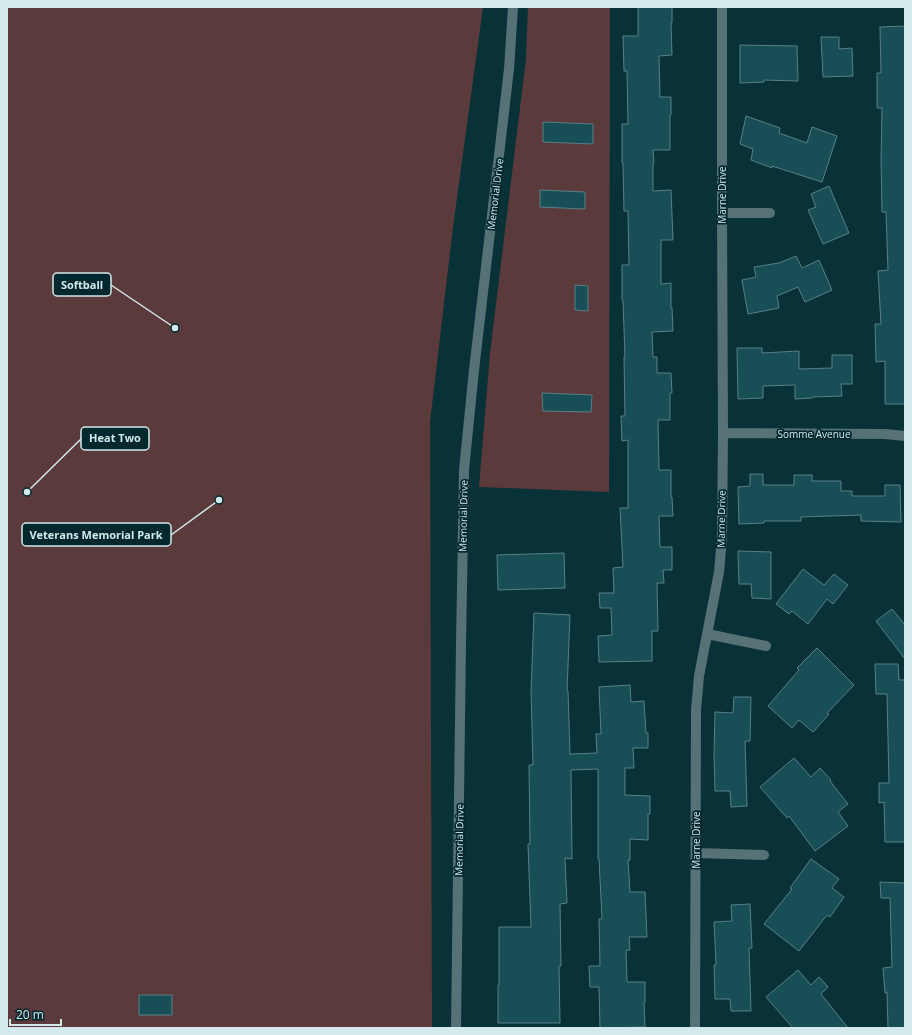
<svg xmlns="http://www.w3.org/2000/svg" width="912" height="1035" viewBox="0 0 912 1035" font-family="'Open Sans',sans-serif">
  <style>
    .green { fill: #5b3a3b }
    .building { fill: #184e56; stroke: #598086 }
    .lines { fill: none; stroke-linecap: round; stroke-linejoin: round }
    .minor { stroke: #577277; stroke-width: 10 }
    .labels { text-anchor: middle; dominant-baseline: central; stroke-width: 3.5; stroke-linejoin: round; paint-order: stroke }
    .street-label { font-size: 10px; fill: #d4e9ec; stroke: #00282e }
    .leader { fill: none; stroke: #d4e9ec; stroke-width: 1.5 }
    .callout-dot { fill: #d4e9ec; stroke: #00282e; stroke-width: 1.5 }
    .callout { fill: #00282e; stroke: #d4e9ec; stroke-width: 1.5 }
    .callout-label { font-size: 11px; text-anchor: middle; font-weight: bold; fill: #d4e9ec }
  </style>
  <rect width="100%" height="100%" fill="#093238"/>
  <path class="green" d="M 7,7 L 483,7 L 453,227 L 430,422 L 432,1028 L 7,1028 Z
    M 528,7 L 610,7 L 609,492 L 479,487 L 490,353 L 526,59 Z"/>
  <path class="building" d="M 638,7 L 672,7 L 672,23 L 671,23 L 672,55 L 659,56 L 660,97 L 671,97 L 671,115 L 670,115 L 670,150 L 653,150 L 654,163 L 653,163 L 653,191 L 671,190 L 673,240 L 661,240 L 661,284 L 671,283 L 671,308 L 672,308 L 673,331 L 652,332 L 653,357 L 657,357 L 657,373 L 671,373 L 672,393 L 670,393 L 670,420 L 658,420 L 659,470 L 671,470 L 671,497 L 672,497 L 673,516 L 659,516 L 660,547 L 672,547 L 672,570 L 663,570 L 664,583 L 657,583 L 658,631 L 652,631 L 652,661 L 599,662 L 598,636 L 612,635 L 611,608 L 600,608 L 599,593 L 614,593 L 613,568 L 623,567 L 620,508 L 628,508 L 628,440 L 622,441 L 621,416 L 625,416 L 624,357 L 625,357 L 623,300 L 622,300 L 622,265 L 629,265 L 628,211 L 624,211 L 623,163 L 622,163 L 622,124 L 628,124 L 627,71 L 624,71 L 623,36 L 638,36 Z
    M 905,26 L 905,404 L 885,404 L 885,361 L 876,362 L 875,324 L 881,324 L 878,271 L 888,270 L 886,212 L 882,212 L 881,160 L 882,108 L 877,108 L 877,73 L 881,73 L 880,27 Z
    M 821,37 L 839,37 L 839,49 L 852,48 L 853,76 L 823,77 Z
    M 740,45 L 797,46 L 798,81 L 764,80 L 764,82 L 740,83 Z
    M 746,116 L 780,128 L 779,133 L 807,143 L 812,127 L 837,136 L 822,182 L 772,166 L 772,168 L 751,160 L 753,149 L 740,144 Z
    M 543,122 L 593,124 L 593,144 L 543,142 Z
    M 829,186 L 849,233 L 823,244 L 808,210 L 816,207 L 811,194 Z
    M 540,190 L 585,192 L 585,209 L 540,207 Z
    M 796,256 L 802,268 L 819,260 L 832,290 L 805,302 L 798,287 L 777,296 L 779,308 L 748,314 L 742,280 L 756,277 L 754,267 L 779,263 Z
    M 575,285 L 588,286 L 588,311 L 575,310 Z
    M 737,348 L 762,348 L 762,353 L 799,351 L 799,369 L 832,368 L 832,355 L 852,355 L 852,384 L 841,384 L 842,396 L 812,397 L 812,398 L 795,399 L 795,385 L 763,386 L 763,398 L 738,399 Z
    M 542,393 L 592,395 L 591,412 L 543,411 Z
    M 750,474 L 763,474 L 763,485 L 794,485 L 794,475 L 812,475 L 812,481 L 841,481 L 841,491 L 852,491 L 852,496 L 885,496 L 885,485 L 900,485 L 901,522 L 861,521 L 861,515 L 801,517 L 801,521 L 764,521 L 764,523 L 739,524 L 738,487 L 750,486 Z
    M 738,551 L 771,552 L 771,599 L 752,598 L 751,584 L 739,584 Z
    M 564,553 L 565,588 L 498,590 L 497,555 Z
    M 803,569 L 824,585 L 834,574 L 848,585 L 833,604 L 827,599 L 808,624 L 792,611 L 789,614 L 776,604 Z
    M 892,609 L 905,625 L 905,659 L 876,621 Z
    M 534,613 L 570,615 L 567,691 L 568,691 L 570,754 L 597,753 L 596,734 L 601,734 L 599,687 L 630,685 L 631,702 L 644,701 L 646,733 L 648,733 L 648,748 L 633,748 L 634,768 L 625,768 L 625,795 L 650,796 L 650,814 L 648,814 L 648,840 L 630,839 L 630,860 L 628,860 L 630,892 L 645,892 L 647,937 L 629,937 L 630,950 L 626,950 L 627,982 L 645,982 L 645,1002 L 644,1002 L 645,1027 L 600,1028 L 599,987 L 590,987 L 589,966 L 600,966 L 599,919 L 602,919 L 599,859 L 598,859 L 598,769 L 571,770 L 572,859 L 565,858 L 567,903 L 560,904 L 561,966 L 559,966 L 560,1023 L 498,1023 L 498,985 L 499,985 L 499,927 L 531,927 L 528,844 L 530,844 L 529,765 L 533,765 L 531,691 Z
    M 817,648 L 854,685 L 827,713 L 829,714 L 813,732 L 799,720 L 792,728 L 768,706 L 799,670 L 797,668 Z
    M 875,664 L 898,664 L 899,680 L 905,680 L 905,842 L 885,842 L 884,802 L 879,803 L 879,783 L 889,783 L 887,694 L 876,694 Z
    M 734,697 L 751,697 L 750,741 L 745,741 L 747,806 L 731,807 L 730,791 L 715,791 L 714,755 L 715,712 L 733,713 Z
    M 794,758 L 811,777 L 820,768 L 831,780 L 830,781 L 848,804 L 838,812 L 848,826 L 815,851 L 789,816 L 787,818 L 760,787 Z
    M 811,859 L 839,879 L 832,888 L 844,897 L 830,917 L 827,915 L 799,951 L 764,924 L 792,889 L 790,888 Z
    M 880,882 L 905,883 L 905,1028 L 888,1028 L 887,992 L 885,993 L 883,968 L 892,967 L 890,898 L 881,898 Z
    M 750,904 L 752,948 L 749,948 L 751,1011 L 731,1011 L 730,999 L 715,999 L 714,965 L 716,965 L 714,922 L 732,921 L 731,905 Z
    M 798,970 L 811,985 L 819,977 L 828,987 L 821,994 L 848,1028 L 793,1028 L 766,997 Z
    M 139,995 L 172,995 L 172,1015 L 139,1015 Z"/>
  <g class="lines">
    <path class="minor" d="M 722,213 L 770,213
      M 723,433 L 885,434 L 905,436
      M 707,634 L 766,646
      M 696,853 L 764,855
      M 456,1028 L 461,644 L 464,470 L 474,370 L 509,69 L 513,7
      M 695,1028 L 696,710 L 699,676 L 719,572 L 722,538 L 723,433 L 722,213 L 722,7"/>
  </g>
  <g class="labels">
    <g class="street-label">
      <text transform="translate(495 194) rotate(-83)">Memorial Drive</text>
      <text transform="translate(722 195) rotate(-90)">Marne Drive</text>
      <text x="814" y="434">Somme Avenue</text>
      <text transform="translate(463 516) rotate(-89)">Memorial Drive</text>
      <text transform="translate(721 519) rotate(-89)">Marne Drive</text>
      <text transform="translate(459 840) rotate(-89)">Memorial Drive</text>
      <text transform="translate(696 840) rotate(-90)">Marne Drive</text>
    </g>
  </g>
  <path class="leader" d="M175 328L111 285M27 492L81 439M219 500L171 535"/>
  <g class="callout-dot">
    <circle cx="175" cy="328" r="4"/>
    <circle cx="27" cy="492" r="4"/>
    <circle cx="219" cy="500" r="4"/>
  </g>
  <g class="callout">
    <rect x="53" y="273" width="58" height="23" rx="4"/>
    <rect x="81" y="427" width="68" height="23" rx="4"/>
    <rect x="22" y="523" width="149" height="23" rx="4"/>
  </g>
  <g class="callout-label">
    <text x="82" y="289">Softball</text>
    <text x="115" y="442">Heat Two</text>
    <text x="96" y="539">Veterans Memorial Park</text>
  </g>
  <rect width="912" height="1035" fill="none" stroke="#d4e9ec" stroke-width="16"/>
  <path d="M10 1019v6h51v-6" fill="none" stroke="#d4e9ec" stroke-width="2"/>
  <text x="16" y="1019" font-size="12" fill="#d4e9ec" stroke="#00282e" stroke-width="3" paint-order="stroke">20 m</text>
</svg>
